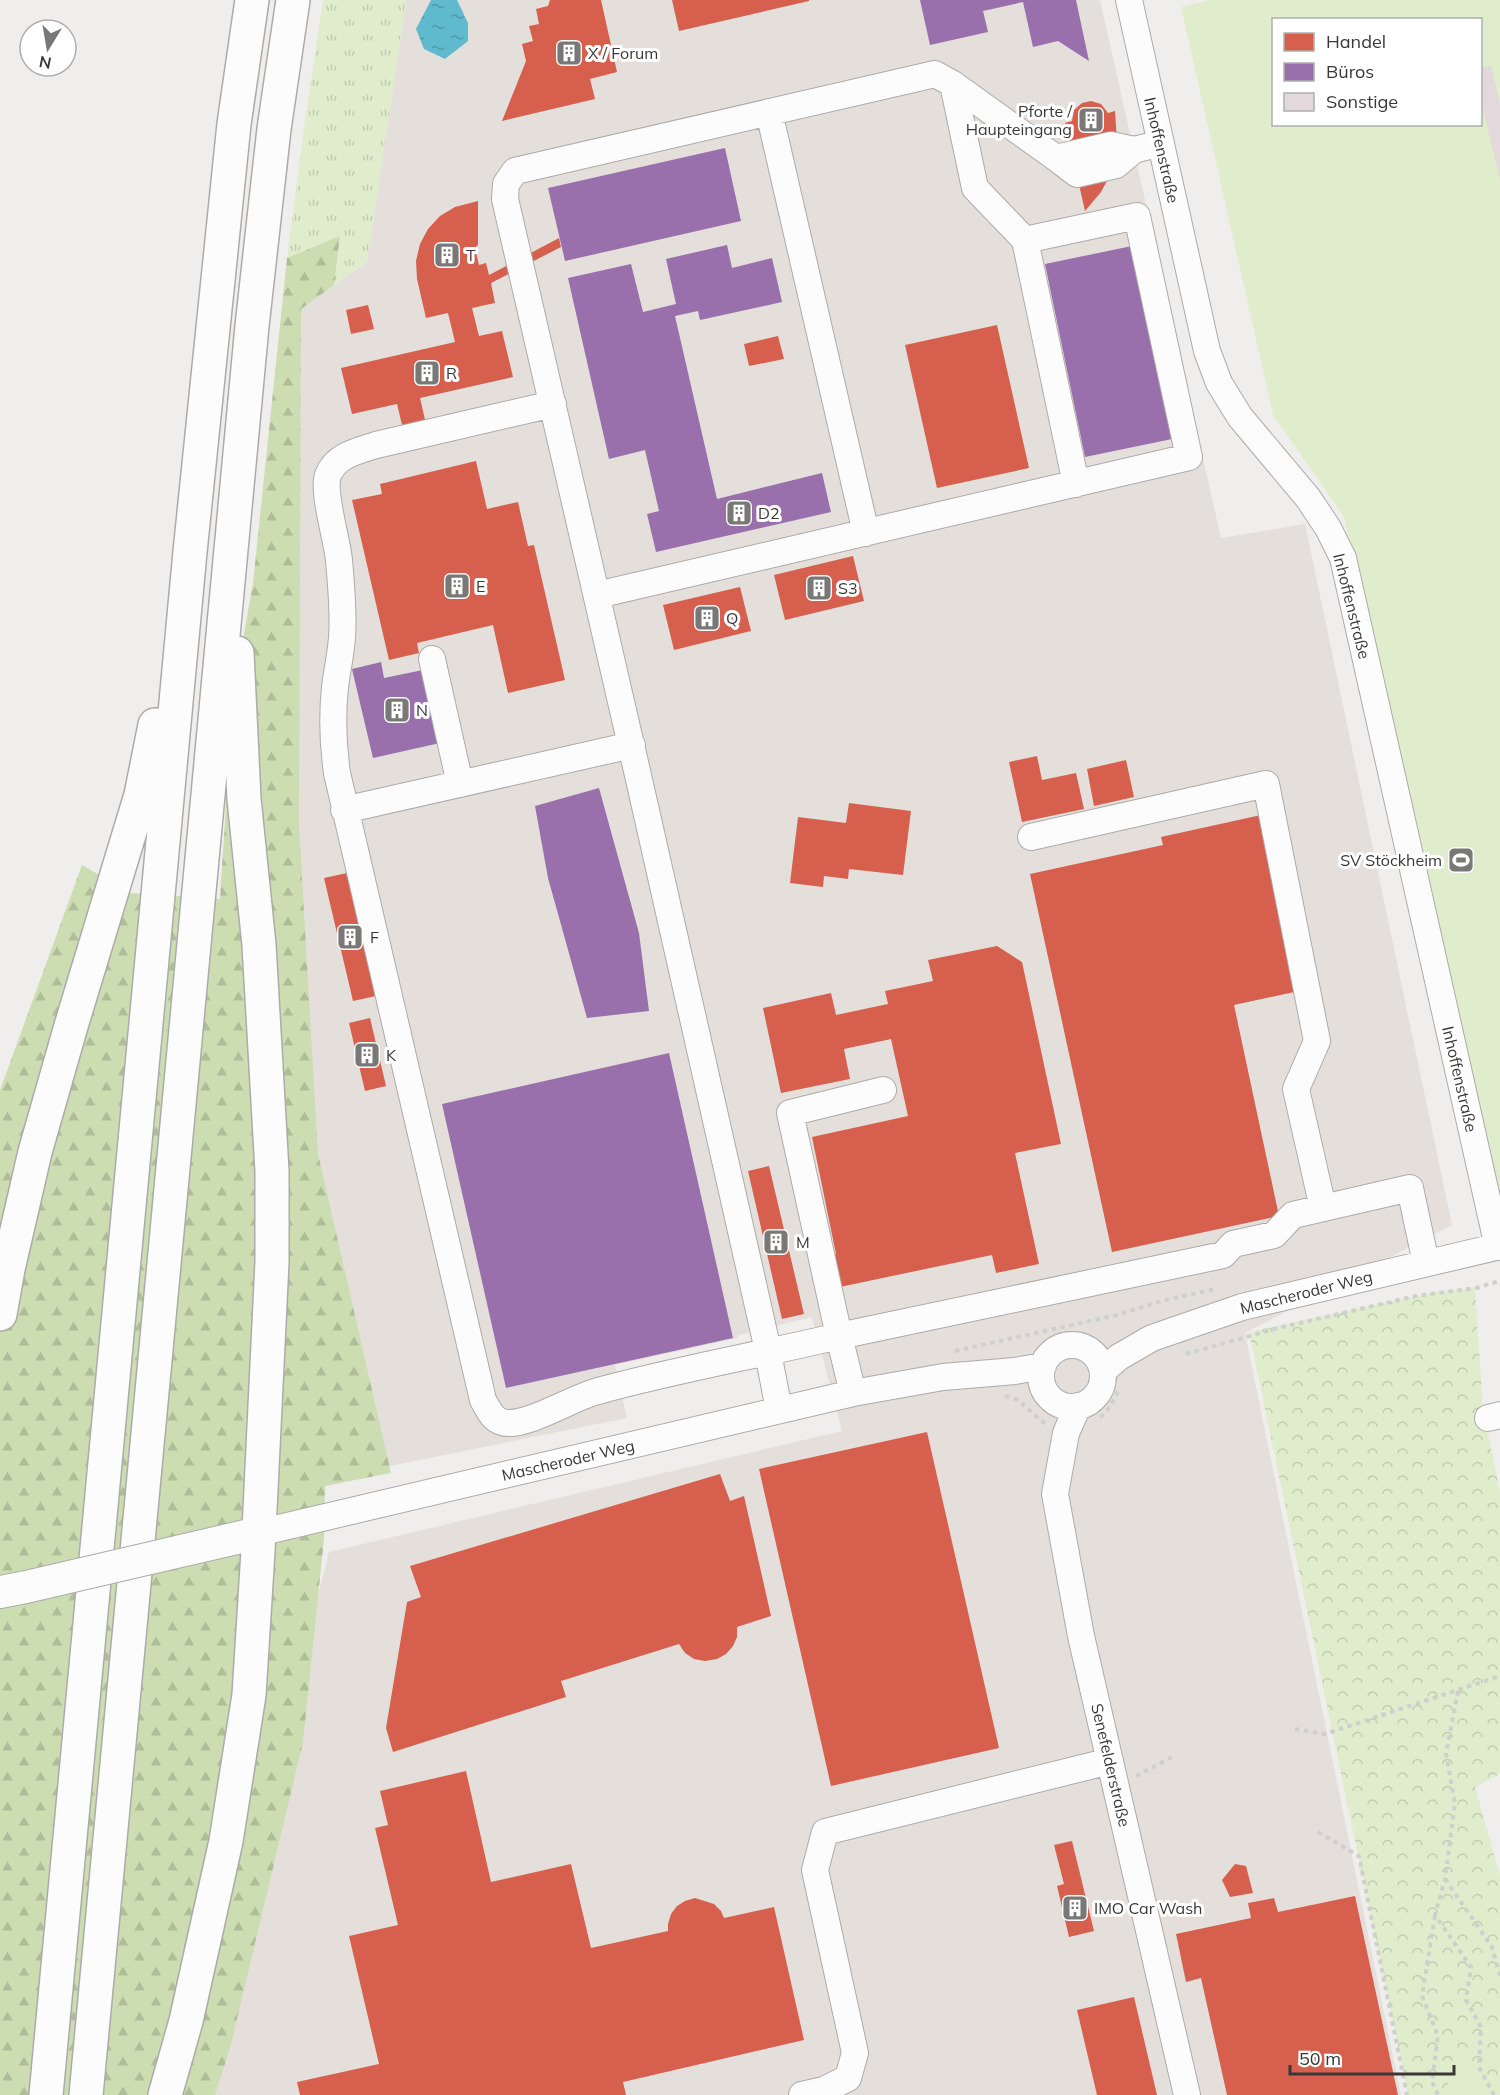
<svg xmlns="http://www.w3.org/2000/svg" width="1500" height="2095" viewBox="0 0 1500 2095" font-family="Mulish,sans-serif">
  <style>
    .built { fill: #e4dfdb }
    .grass { fill: url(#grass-tufts) }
    .forest { fill: url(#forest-firs) }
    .park { fill: url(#park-crowns) }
    .pitch { fill: #dfedcc; fill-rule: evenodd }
    .water { fill: url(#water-ripples) }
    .shops { fill: #d6604d }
    .offices { fill: #9970ab }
    .building { fill: #e3d8dc }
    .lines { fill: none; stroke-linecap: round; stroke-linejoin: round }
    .minor-casing { stroke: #adabaa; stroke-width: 28 }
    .major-casing { stroke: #adabaa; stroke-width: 34 }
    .highway-casing { stroke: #adabaa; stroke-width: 36 }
    .path { stroke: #cfcfce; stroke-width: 4; stroke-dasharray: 4.5 4.5; stroke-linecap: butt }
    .minor { stroke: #fdfcfc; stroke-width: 26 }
    .major { stroke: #fdfcfc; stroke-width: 32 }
    .highway { stroke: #fdfcfc; stroke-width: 33 }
    .major-bridge-casing { stroke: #adabaa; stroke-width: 34; stroke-linecap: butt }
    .major-bridge { stroke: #fdfcfc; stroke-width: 32 }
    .labels { text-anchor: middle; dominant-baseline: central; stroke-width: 6; stroke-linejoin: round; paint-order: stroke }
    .poi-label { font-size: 16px; fill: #393837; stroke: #fff; text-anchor: start }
    .street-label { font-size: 16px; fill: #393837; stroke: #fff }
  </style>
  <defs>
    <pattern id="grass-tufts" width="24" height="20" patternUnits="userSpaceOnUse" patternTransform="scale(1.5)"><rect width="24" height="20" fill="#dfedcc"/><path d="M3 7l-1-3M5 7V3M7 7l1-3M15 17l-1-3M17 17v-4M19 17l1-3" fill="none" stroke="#c0ccb0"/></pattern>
    <pattern id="forest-firs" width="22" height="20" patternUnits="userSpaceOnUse" patternTransform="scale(1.5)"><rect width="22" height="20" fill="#cbddb1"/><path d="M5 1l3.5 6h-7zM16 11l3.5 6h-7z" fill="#afbe99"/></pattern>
    <pattern id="park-crowns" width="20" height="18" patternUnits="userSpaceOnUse" patternTransform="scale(1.5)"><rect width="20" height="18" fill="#dfedcc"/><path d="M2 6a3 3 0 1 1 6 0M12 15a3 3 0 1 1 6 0" fill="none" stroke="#c0ccb0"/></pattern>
    <pattern id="water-ripples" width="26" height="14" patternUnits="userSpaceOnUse" patternTransform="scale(1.5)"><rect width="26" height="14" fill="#5ebacc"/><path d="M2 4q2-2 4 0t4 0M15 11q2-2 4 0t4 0" fill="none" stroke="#4f98a6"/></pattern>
  </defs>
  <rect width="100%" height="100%" fill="#f0eeed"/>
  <path class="built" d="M 406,0 L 1100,0 L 1221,538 L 1305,524 L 1452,1225 L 1245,1333 L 1401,2095 L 191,2095 L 329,1552 L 842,1431 L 812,1317 L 738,1335 L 738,1338 L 615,1365 L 627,1418 L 331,1478 L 296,828 L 301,308 L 367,262 Z"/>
  <path class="grass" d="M 323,0 L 406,0 L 367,262 L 334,285 L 340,237 L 287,258 L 304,127 Z"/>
  <path class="forest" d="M 340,236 L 334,285 L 301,309 L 299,826 L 318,1154 L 391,1473 L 325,1486 L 324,1539 L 303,1742 L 230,2048 L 215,2095 L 0,2095 L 0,1090 L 82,865 L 131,893 L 220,899 L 233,696 L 253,583 L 287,258 Z"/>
  <path class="park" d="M 1475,1288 L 1483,1409 L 1500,1492 L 1500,1774 L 1475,1787 L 1500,1875 L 1500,2095 L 1408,2095 L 1249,1332 L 1435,1292 Z"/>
  <path class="pitch" d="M 1210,0 L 1500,0 L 1500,1203 L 1344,517 L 1273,415 L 1181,7 ZM 1274,20 L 1480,20 L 1480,124 L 1274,124 Z
    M 1469,2056 L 1490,2094 L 1489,2095 L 1454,2095 L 1441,2070 Z"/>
  <path class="water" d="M 431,0 L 457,0 L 468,23 L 468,41 L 445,59 L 424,49 L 416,29 Z"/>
  <path class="shops" d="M 550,0 L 601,0 L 617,72 L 590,79 L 595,99 L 502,121 L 526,61 L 522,44 L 533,41 L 529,26 L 539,24 L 536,9 L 548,6 Z
    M 672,0 L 809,0 L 809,1 L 679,31 Z
    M 1091,101 L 1101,104 L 1108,113 L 1115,111 L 1117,141 L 1108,179 L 1101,192 L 1085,211 L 1065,123 L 1072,121 L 1074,110 L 1082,103 Z
    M 478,201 L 478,245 L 475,248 L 479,265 L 486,263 L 489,275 L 559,238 L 561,247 L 491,283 L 495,303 L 472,308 L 479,336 L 502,331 L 513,377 L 420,398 L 426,424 L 403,429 L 397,404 L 352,414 L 341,368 L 455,342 L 448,313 L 426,318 L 417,279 L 416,261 L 420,244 L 428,229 L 440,216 L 455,207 Z
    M 368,305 L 374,329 L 351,334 L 346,310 Z
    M 997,325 L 1029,468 L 937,488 L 905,345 Z
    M 778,336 L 784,359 L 749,366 L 744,344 Z
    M 476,461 L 487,509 L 518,502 L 528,546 L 534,545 L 565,680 L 508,693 L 493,625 L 417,643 L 419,653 L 389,660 L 352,500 L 382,494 L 380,484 Z
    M 853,556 L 864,601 L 785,620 L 774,575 Z
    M 740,587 L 751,631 L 674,650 L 663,605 Z
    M 1037,756 L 1042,780 L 1076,773 L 1084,809 L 1022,822 L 1009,762 Z
    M 1126,760 L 1134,797 L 1094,806 L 1087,769 Z
    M 849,803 L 911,811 L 903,875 L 849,869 L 848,879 L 824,876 L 823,887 L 790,883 L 798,817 L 846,823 Z
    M 1261,815 L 1299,991 L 1234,1005 L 1279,1216 L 1112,1252 L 1030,874 L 1163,845 L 1161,837 Z
    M 347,873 L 376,996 L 353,1001 L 324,878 Z
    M 997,946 L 1022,962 L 1061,1144 L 1015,1153 L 1039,1264 L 996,1273 L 992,1255 L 840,1287 L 832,1254 L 836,1254 L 812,1137 L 908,1116 L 891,1039 L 844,1049 L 850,1079 L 781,1093 L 763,1008 L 831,993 L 836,1015 L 888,1004 L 885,991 L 933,981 L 928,960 Z
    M 370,1018 L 386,1086 L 365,1091 L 349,1023 Z
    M 769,1166 L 804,1314 L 782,1319 L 748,1171 Z
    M 927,1432 L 999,1748 L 831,1786 L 759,1469 Z
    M 720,1474 L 730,1501 L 744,1496 L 771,1616 L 737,1627 L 737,1637 L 733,1646 L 726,1654 L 717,1659 L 705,1661 L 694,1659 L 685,1653 L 679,1644 L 561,1681 L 566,1697 L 393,1752 L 386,1728 L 407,1602 L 421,1597 L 410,1566 Z
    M 466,1771 L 491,1882 L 571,1864 L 591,1948 L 668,1931 L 668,1924 L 671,1914 L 677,1906 L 685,1901 L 695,1898 L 714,1904 L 721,1911 L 724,1918 L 774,1907 L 804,2040 L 623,2082 L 626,2095 L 300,2095 L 297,2082 L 379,2064 L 349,1936 L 398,1925 L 375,1828 L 388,1825 L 380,1791 Z
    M 1072,1841 L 1094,1931 L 1069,1937 L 1057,1886 L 1064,1884 L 1054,1845 Z
    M 1235,1864 L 1246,1866 L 1253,1893 L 1230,1897 L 1222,1880 Z
    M 1355,1896 L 1398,2095 L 1227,2095 L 1201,1978 L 1186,1982 L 1176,1934 L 1251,1918 L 1248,1903 L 1274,1898 L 1278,1912 Z
    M 1134,1997 L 1157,2095 L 1097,2095 L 1077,2010 Z"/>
  <path class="offices" d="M 920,0 L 1076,0 L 1089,61 L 1058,41 L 1033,47 L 1023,2 L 983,11 L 988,32 L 930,45 Z
    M 725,148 L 741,221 L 565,261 L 548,188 Z
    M 727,245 L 732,268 L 772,258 L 782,302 L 700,320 L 698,311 L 675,316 L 717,499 L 822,473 L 831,512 L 656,552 L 647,514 L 659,511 L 645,450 L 609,459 L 568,278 L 631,264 L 643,312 L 676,304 L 666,259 Z
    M 1132,246 L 1172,439 L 1085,457 L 1045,264 Z
    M 381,662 L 384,678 L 423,670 L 440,743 L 373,758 L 352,669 Z
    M 599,788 L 639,933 L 649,1011 L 587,1018 L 548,878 L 535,806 Z
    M 669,1053 L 733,1338 L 506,1388 L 442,1104 Z"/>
  <path class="building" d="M 1481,62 L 1483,67 L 1491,66 L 1500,105 L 1500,180 L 1480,96 Z"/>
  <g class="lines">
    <defs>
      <path id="minor" d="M 1129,0 L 1207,351 L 1219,383 L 1240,417 L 1308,498 L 1328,528 L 1343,558 L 1498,1247
        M 953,84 L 975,188 L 1025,240 L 1076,484
        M 769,112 L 866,533
        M 1056,158 L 1077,174 L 1116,165 L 1134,150
        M 553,404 L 376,445 C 358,451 336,455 328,475 C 322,492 337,539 339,560 C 341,586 344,612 342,637 C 341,654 337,670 335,687 C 332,716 333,745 337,773 L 483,1400 C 489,1411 494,1423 508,1423 C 532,1424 574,1397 598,1391 C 678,1369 759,1355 839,1336 L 853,1393
        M 597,595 L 1189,457 L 1137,216 L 1025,240
        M 432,659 L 460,784
        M 344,810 L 632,745
        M 1031,837 L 1266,784 L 1317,1041 L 1296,1089 L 1323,1208
        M 883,1090 L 790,1113 L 839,1336 L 1223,1255 L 1233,1244 L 1274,1235 L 1293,1215 L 1410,1188 L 1426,1263
        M1041 1376a31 31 0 1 1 62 0a31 31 0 1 1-62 0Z
        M 1103,1371 L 1119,1357 L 1152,1338 L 1242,1307 L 1500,1246
        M 1078,1406 L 1066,1433 L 1055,1494 L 1081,1636 L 1187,2095
        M 779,1410 L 765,1337 L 640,784 L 505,199 L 506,184 L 515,171 L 935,74 L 953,84 L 1056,158 L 1111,145 L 1134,150 L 1161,143
        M 1488,1418 L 1500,1415
        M 258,1533 L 853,1393 L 943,1377 L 1015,1371 L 1043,1366
        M 802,2095 L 824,2090 L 848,2078 L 855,2053 L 815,1870 L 825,1832 L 1110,1761"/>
      <path id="major" d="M 198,1547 L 258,1533
        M 0,1592 L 26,1587"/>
      <path id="highway" d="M 0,1314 L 8,1269 L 35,1152 L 71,1026 L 141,795 L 155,725
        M 46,2095 L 190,552 L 234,124 L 252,0
        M 86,2095 L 252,326 L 274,129 L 293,0
        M 165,2095 L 186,2021 L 226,1841 L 249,1695 L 258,1551 L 272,1262 L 272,1171 L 259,945 L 244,799 L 237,653"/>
    </defs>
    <use href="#minor" class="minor-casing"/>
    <use href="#major" class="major-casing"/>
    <use href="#highway" class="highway-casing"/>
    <path class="path" d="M 955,1351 L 1117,1315 L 1165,1300 L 1216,1289
      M 1186,1354 L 1274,1329 L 1416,1296 L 1476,1288 L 1500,1281
      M 1005,1396 L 1018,1400 L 1045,1424
      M 1100,1417 C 1110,1410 1114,1399 1119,1389
      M 1458,1691 L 1446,1754 L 1455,1803 L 1445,1879 L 1435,1915 L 1471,1967 L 1466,2000 L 1481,2027 L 1479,2067 L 1494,2095
      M 1295,1729 L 1325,1734 L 1500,1676
      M 1136,1776 L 1174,1756
      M 1318,1832 L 1359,1856 L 1407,2095
      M 1445,1879 L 1492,1947 L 1500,1976
      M 1435,1916 L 1422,1996 L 1438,2036 L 1432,2082 L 1438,2095"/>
    <use href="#minor" class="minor"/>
    <use href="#major" class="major"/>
    <use href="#highway" class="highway"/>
    <defs>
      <path id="major-bridge" d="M 26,1587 L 198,1547"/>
    </defs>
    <use href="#major-bridge" class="major-bridge-casing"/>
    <use href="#major-bridge" class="major-bridge"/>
  </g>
  <defs>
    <symbol id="building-square" viewBox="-11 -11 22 22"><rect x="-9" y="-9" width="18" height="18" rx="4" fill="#797877" stroke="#fff"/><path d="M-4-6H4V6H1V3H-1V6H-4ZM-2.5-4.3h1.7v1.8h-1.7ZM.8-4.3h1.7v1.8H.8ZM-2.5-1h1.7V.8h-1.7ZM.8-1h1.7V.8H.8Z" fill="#fff"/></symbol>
    <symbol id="stadium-square" viewBox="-11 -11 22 22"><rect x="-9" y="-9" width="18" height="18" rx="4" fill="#797877" stroke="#fff"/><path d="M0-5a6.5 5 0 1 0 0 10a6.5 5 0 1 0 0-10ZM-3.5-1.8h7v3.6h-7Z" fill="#fff"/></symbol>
  </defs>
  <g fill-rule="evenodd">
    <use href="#building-square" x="554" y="38" width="30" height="30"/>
    <use href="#building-square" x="1076" y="105" width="30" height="30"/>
    <use href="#building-square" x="432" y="240" width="30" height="30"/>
    <use href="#building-square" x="412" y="358" width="30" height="30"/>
    <use href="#building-square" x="724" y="498" width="30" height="30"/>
    <use href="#building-square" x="442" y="571" width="30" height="30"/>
    <use href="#building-square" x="804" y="573" width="30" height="30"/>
    <use href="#building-square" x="692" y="603" width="30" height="30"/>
    <use href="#building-square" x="382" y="695" width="30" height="30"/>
    <use href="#stadium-square" x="1446" y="845" width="30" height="30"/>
    <use href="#building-square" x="335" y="922" width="30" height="30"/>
    <use href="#building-square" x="352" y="1040" width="30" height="30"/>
    <use href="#building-square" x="761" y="1227" width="30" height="30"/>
    <use href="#building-square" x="1060" y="1893" width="30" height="30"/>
  </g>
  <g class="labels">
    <g class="poi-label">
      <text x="588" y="53">X / Forum</text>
      <text x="1072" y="111" text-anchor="end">Pforte /<tspan x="1072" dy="18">Haupteingang</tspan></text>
      <text x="466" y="255">T</text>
      <text x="446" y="373">R</text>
      <text x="758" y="513">D2</text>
      <text x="476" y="586">E</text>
      <text x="838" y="588">S3</text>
      <text x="726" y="618">Q</text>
      <text x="416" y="710">N</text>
      <text x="1442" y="860" text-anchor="end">SV Stöckheim</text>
      <text x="370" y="937">F</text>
      <text x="386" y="1055">K</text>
      <text x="796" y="1242">M</text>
      <text x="1094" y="1908">IMO Car Wash</text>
    </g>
    <g class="street-label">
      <text transform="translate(1162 150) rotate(77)">Inhoffenstraße</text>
      <text transform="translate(1352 606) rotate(76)">Inhoffenstraße</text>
      <text transform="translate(1460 1079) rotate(77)">Inhoffenstraße</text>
      <text transform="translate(1306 1292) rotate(-14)">Mascheroder Weg</text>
      <text transform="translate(568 1460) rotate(-13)">Mascheroder Weg</text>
      <text transform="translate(1111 1765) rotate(77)">Senefelderstraße</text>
    </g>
  </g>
  <rect x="1272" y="18" width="210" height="108" fill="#ffffff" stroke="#b0afaf" stroke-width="1.5"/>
  <rect x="1284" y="33" width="30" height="18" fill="#d6604d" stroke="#b0afaf" stroke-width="1.5"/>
  <text x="1326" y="48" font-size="18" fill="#393837">Handel</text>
  <rect x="1284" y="63" width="30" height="18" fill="#9970ab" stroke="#b0afaf" stroke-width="1.5"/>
  <text x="1326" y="78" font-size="18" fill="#393837">Büros</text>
  <rect x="1284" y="93" width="30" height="18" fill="#e3d8dc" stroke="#b0afaf" stroke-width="1.5"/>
  <text x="1326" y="108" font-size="18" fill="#393837">Sonstige</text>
  <g transform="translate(48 48) rotate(191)"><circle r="28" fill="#ffffff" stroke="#b0afaf" stroke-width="1.5"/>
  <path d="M0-4.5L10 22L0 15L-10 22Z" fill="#797877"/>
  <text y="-9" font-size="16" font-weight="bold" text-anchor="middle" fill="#393837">N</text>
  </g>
  <path d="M1290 2065v9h164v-9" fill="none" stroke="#393837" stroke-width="3"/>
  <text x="1299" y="2065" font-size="18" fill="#393837" stroke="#ffffff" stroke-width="4.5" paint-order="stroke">50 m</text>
</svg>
